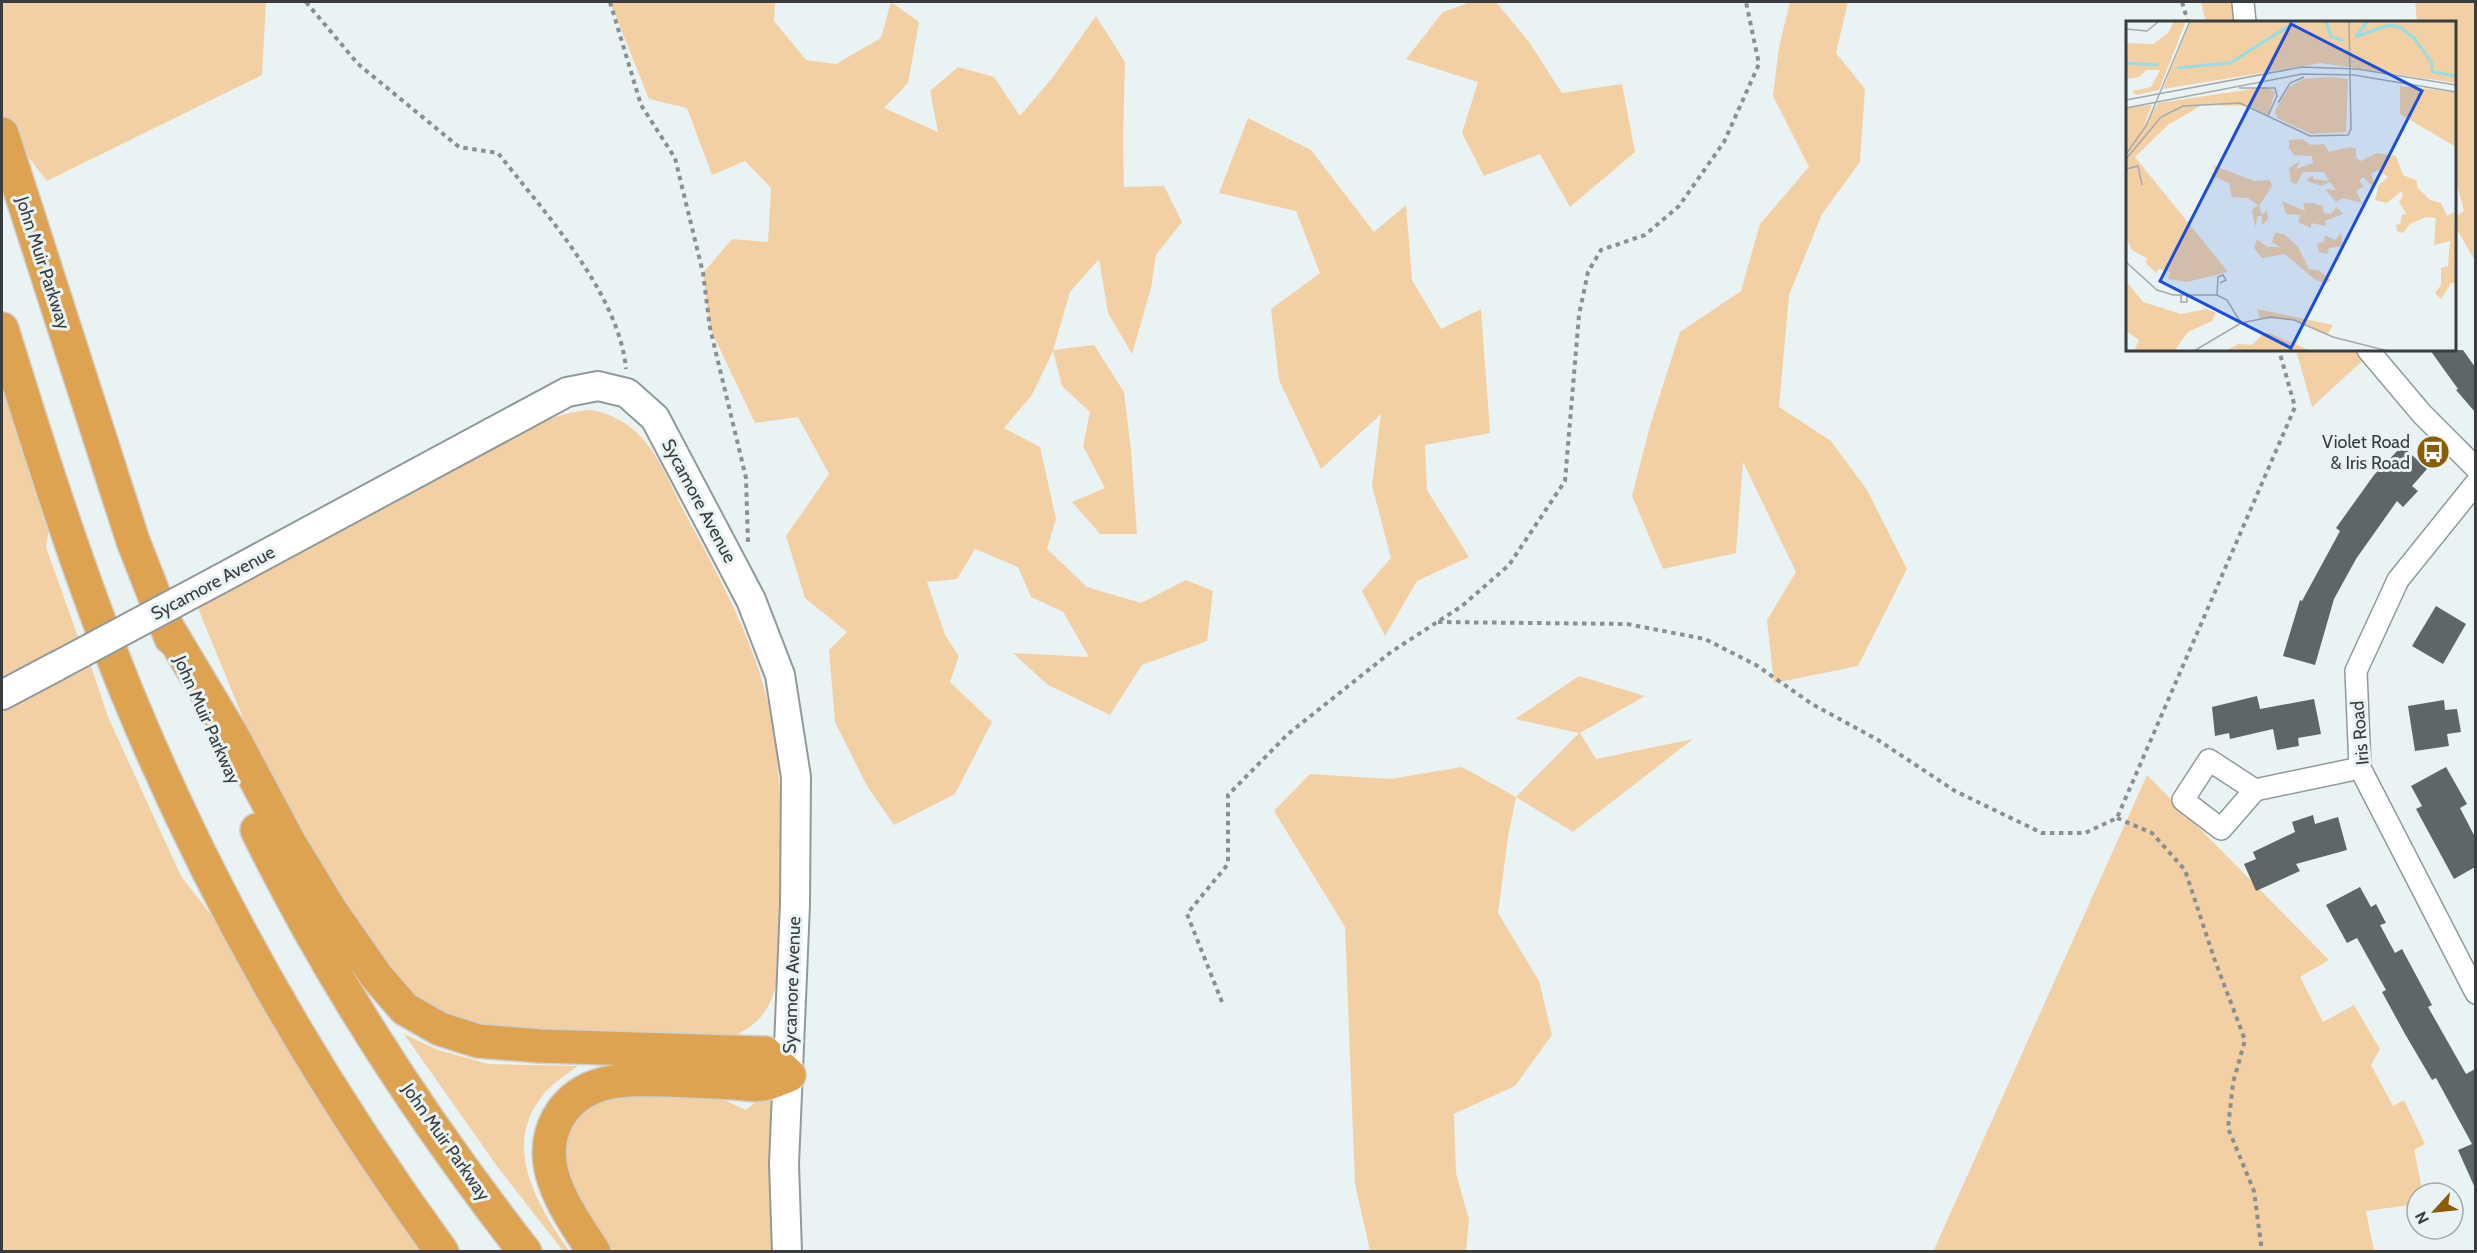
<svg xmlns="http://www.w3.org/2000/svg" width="2477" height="1253" viewBox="0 0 2477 1253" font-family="Cabin,sans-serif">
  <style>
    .green { fill: #f3d0a3 }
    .building { fill: #5e6667 }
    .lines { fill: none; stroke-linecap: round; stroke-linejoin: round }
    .street-casing { stroke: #919a9b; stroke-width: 24 }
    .secondary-casing { stroke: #919a9b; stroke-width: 32 }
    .highway-casing { stroke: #cfd0d0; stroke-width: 36 }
    .path { stroke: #8a9091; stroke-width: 4; stroke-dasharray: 4.5 4.5; stroke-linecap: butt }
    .street { stroke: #fff; stroke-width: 21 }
    .secondary { stroke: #fff; stroke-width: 28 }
    .highway { stroke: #dea350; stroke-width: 33 }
    .secondary-bridge-casing { stroke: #919a9b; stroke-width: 32; stroke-linecap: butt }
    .secondary-bridge { stroke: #fff; stroke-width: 28 }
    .labels { text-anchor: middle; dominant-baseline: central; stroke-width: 6; stroke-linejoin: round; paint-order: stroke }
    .street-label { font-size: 18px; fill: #393d3d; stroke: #e9f3f4 }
    .poi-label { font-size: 18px; fill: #393d3d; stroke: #e9f3f4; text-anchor: end }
    .inset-river { fill: none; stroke: #96dde6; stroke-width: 3 }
    .inset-road { fill: none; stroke: #a3aaab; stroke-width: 1.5 }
    .view { fill: #1d4ed8; fill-opacity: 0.15; stroke: #1d4ed8; stroke-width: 3 }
    .inset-edge { fill: none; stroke: #393d3d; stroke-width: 3 }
  </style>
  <rect width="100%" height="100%" fill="#e9f3f4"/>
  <path class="green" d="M 2,2 L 266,2 L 262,75 L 47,181 L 2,124 Z
    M 610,2 L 775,2 L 774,21 L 806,60 L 836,64 L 881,38 L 891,2 L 919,22 L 908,83 L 884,108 L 938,132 L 930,91 L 958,67 L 994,77 L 1020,116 L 1053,77 L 1096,16 L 1125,62 L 1123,141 L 1124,187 L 1164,186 L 1182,222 L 1156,255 L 1151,288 L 1132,354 L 1108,313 L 1099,259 L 1070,292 L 1053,350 L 1094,345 L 1124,392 L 1131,450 L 1137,534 L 1100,534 L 1072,502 L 1105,488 L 1083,446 L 1090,412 L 1062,386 L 1053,351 L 1032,395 L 1004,428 L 1040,447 L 1056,519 L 1047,549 L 1087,587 L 1141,603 L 1186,580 L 1213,591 L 1207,641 L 1142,665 L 1110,715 L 1048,685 L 1013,653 L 1089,657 L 1063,612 L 1031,597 L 1018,567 L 975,549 L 957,579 L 927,582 L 945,635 L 959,656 L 950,682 L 992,722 L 955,794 L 894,825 L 867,786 L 835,722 L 829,650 L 847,632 L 805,598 L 786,536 L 829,474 L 798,417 L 755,423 L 710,328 L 703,273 L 732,239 L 768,242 L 771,188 L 745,161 L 712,175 L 687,108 L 649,99 Z
    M 1471,2 L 1496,2 L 1529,42 L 1562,93 L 1622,84 L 1635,152 L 1570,207 L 1540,154 L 1484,176 L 1462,133 L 1478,82 L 1406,59 L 1443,12 Z
    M 1790,2 L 1848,2 L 1836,53 L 1865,89 L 1860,162 L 1822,214 L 1789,295 L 1779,407 L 1831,441 L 1867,490 L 1907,569 L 1858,666 L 1774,683 L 1767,620 L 1796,572 L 1743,462 L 1736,553 L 1663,569 L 1632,496 L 1650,426 L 1680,332 L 1741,291 L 1760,224 L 1809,167 L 1773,96 L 1779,47 Z
    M 2201,2 L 2243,2 L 2245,22 L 2206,22 Z
    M 2415,2 L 2475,2 L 2475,261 L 2455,226 L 2455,217 L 2464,211 L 2455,177 L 2454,22 L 2417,22 Z
    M 1248,118 L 1311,150 L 1374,232 L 1406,205 L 1412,280 L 1441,329 L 1481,309 L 1490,433 L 1425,445 L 1427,490 L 1469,557 L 1417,581 L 1385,636 L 1362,591 L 1391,558 L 1372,486 L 1381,414 L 1321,469 L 1279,380 L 1271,309 L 1320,273 L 1296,211 L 1219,193 Z
    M 2,326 L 55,495 L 46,547 L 78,637 L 2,679 Z
    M 2296,350 L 2368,350 L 2371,353 L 2312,407 Z
    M 592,410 C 648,422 661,466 685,513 C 713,566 743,619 761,677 C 791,776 779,883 776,984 C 770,1013 754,1029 727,1038 L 472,1028 L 410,997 L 329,882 L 256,750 L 198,608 L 540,423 C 558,415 573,411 592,410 Z
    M 91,666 L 108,717 L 181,876 L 282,1007 L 450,1251 L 2,1252 L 2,712 Z
    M 1579,676 L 1645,696 L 1580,733 L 1596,759 L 1693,739 L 1573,832 L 1516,797 L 1508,837 L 1498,913 L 1539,981 L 1552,1035 L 1515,1086 L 1454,1114 L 1456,1173 L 1469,1220 L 1466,1251 L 1370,1251 L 1355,1184 L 1345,927 L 1274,811 L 1310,774 L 1390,779 L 1462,767 L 1516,797 L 1579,733 L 1515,719 Z
    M 2147,775 L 2329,960 L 2300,977 L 2323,1022 L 2354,1005 L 2380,1049 L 2371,1065 L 2393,1106 L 2404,1100 L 2425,1144 L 2414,1150 L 2423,1193 L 2417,1193 L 2417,1204 L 2366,1211 L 2374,1251 L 1933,1252 Z
    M 404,1034 L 438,1050 L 489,1064 L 578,1066 C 564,1076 550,1085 540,1099 C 502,1150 540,1208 569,1251 L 563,1251 L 499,1169 Z
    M 789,1075 L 787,1251 L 610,1251 L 581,1204 L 567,1169 L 565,1152 L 568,1136 L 573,1122 L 582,1110 L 616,1094 L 718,1097 L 746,1110 Z"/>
  <path class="building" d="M 2430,350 L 2463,350 L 2475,367 L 2475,412 L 2456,390 L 2458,389 Z
    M 2402,446 L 2427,469 L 2412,486 L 2418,491 L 2403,507 L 2397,501 L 2356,559 L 2334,599 L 2315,665 L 2283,656 L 2300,600 L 2302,601 L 2340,531 L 2336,528 L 2374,475 Z
    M 2436,606 L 2466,624 L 2443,664 L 2412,646 Z
    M 2257,696 L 2260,709 L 2314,699 L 2321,734 L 2298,738 L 2299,746 L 2277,750 L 2273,729 L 2230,739 L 2229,733 L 2215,736 L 2212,707 Z
    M 2444,700 L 2445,710 L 2457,709 L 2461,732 L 2447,734 L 2449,746 L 2415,751 L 2408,706 Z
    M 2446,767 L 2467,804 L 2460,808 L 2475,837 L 2475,867 L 2454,879 L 2416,809 L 2422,806 L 2411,786 Z
    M 2313,815 L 2315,824 L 2338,817 L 2347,850 L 2296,864 L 2300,871 L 2256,891 L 2244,864 L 2256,859 L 2253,852 L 2295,832 L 2292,822 Z
    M 2360,887 L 2371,907 L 2376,904 L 2386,923 L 2380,925 L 2395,953 L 2402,949 L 2432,1005 L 2428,1007 L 2466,1074 L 2475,1069 L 2475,1188 L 2458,1150 L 2472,1144 L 2436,1078 L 2432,1080 L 2405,1034 L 2382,992 L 2386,990 L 2357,938 L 2347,943 L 2326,905 Z"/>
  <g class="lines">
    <defs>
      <path id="street" d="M 2243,2 L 2245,22
        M 2368,350 L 2422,414 L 2476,468
        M 2476,483 L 2398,580 L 2356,671 L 2360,768 L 2476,993
        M 2209,760 L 2255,790 L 2221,829 L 2183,800 Z
        M 2255,790 L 2360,768"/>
      <path id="secondary" d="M 218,580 L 567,392 L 598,386 L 627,393 L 655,418 L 751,600 L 780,675 L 796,777 L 795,904 L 784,1164 L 787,1252
        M 2,695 L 57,666"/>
      <path id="highway" d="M 2,134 L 133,541 L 171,638
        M 2,329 C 40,452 79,575 128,695 C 209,892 316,1079 442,1252
        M 163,620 L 233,737 L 289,842 L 331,911 L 377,977 L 405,1009 L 440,1029 L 478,1041 L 540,1046 L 765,1053 L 789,1075 C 781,1078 772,1083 763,1084 C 755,1086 745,1084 736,1083 C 713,1082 690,1081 668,1080 C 626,1079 582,1077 558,1118 C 532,1165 569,1213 594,1252
        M 257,830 C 330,979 423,1121 525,1252"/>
    </defs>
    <use href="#street" class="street-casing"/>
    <use href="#secondary" class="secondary-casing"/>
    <use href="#highway" class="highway-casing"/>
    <path class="path" d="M 306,2 L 358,64 L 459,147 L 498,153 C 544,212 619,293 626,369
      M 610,2 L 641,105 L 675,158 L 703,273 L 710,328 L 746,478 L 748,542
      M 2182,2 L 2188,22
      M 1438,622 L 1627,624 L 1705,639 L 1756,665 L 1812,704 L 1878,740 L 1955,791 L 2042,833 L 2085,833 L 2117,818 L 2295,407 L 2279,350
      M 2117,818 L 2152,833 L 2185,870 L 2214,958 L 2245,1040 L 2233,1083 L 2228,1128 L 2254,1191 L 2262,1252
      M 1222,1002 L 1187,914 L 1228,864 L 1228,795 L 1288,734 L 1391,652 L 1462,606 L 1509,565 L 1565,481 L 1579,315 L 1588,272 L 1601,250 L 1645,235 L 1679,206 L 1724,142 L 1759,64 L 1746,2"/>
    <use href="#street" class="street"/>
    <use href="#secondary" class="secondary"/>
    <use href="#highway" class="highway"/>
    <defs>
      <path id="secondary-bridge" d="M 57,666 L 218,580"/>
    </defs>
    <use href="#secondary-bridge" class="secondary-bridge-casing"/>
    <use href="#secondary-bridge" class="secondary-bridge"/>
  </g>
  <defs>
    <symbol id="bus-disc" viewBox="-11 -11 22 22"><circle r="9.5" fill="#8c5c05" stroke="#e9f3f4"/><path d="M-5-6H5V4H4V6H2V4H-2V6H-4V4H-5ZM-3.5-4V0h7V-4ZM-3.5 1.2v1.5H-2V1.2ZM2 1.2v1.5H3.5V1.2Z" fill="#fff"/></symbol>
  </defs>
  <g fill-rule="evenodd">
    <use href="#bus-disc" x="2414" y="433" width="38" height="38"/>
  </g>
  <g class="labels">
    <g class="street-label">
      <text transform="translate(43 263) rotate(72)">John Muir Parkway</text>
      <text transform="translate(699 501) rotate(62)">Sycamore Avenue</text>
      <text transform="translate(213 583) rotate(-28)">Sycamore Avenue</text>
      <text transform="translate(207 720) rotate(66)">John Muir Parkway</text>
      <text transform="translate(2360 733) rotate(-95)">Iris Road</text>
      <text transform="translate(792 985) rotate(-88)">Sycamore Avenue</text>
      <text transform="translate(446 1142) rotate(55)">John Muir Parkway</text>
    </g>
    <g class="poi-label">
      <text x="2410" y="442">Violet Road<tspan x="2410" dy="21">&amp; Iris Road</tspan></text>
    </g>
  </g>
  <g transform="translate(2126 21)">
    <rect width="330" height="330" fill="#e9f3f4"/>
    <path d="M 48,0 L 60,0 L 33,69 L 10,74 L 6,70 L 25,66 L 34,49 L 20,49 L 13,56 L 0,58 L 0,22 L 27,23 L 42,12 ZM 65,0 L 330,0 L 330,62 L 195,42 L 37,68 ZM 204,56 L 222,58 L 220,111 L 185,113 L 151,97 L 149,90 L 163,66 L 177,58 ZM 274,65 L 330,71 L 330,126 L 274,93 ZM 140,66 L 149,71 L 142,95 L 124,85 L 76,84 L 42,104 L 9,136 L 102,251 L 61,261 L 42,258 L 44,251 L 33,248 L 30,252 L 19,241 L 22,238 L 6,229 L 0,217 L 0,133 L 32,82 ZM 26,84 L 15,111 L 0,132 L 0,86 ZM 176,118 L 185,124 L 198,123 L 203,131 L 224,126 L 230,128 L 230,137 L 235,140 L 251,132 L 270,135 L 277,154 L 291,160 L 291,166 L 304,179 L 315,182 L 321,195 L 328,191 L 330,262 L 325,262 L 315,278 L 309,272 L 315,264 L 315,247 L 322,245 L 324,220 L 308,224 L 310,197 L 300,196 L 284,203 L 277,212 L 271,210 L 270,204 L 274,203 L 276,193 L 281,194 L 273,181 L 277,174 L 275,170 L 261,182 L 249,179 L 253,164 L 262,156 L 252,149 L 245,153 L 248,162 L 245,164 L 237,156 L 233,160 L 238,165 L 230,170 L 236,182 L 217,177 L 210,181 L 199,168 L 210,169 L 204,161 L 195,165 L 180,159 L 187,154 L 187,158 L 203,160 L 198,151 L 177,151 L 170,164 L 165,161 L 163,147 L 174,140 L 170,148 L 187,142 L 186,135 L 168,134 L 163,127 L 163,119 ZM 86,144 L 128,160 L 144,159 L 146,165 L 133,185 L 136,194 L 141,189 L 142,198 L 136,204 L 136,195 L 132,195 L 129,206 L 126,189 L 132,184 L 122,177 L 106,176 L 103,162 L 85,154 L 89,149 ZM 156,180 L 179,190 L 177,182 L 188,182 L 196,185 L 198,192 L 205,193 L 211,186 L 217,193 L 199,200 L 200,205 L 185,202 L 185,207 L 172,201 L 174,194 L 160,193 ZM 149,212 L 158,213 L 172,226 L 183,248 L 192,249 L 205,259 L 200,263 L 188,258 L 159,233 L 136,237 L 128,227 L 131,218 L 141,226 L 154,226 L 146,221 ZM 215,212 L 217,225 L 203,227 L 201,233 L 193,231 L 191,222 L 198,221 L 199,214 L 209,219 ZM 0,260 L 17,281 L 55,293 L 81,288 L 90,292 L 86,300 L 62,311 L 48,330 L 8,330 L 13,319 L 0,310 ZM 131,288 L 207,304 L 201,314 L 168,299 L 134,297 ZM 143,312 L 185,330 L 99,330 L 112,323 L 126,324 L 137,313 Z" fill="#f3d0a3"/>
    <path class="inset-river" d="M 200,0 L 205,16 L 217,19M 230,15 L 242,0M 229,16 L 263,4 L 275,7 L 288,17 L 305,40 L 307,51 L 330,55M 0,42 L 32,44M 51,47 L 104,42 L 171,0"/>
    <path class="inset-road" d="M 0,8 L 21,10 L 33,0M 113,67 L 149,67 L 151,75 L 142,95M 0,79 L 176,46 L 231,48 L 330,64M 152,82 L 164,62 L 178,56M 0,87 L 176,53 L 228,54 L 330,71M 0,133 L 20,105 L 64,0M 0,138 L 35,96 L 57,85 L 114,82 L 184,115 L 222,114 L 225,108 L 223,0M 0,148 L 12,145 L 16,164M 0,241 L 31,269 L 47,274 L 91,274 L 101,279 L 115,302M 55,274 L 55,281 L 61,281 L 61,274M 91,274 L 92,256 L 97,254 L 100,259 L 94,262M 68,330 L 115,302 L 145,296 L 168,299 L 207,316 L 262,330"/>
    <path class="view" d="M 165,3 L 296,70 L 165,327 L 34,260 Z"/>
    <rect width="330" height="330" class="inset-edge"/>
  </g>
  <rect width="2477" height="1253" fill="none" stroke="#393d3d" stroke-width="6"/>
  <g transform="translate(2435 1211) rotate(243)"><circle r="28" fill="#e9f3f4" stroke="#a3aaab" stroke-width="1.5"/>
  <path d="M0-4.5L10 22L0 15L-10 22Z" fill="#8c5c05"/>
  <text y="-9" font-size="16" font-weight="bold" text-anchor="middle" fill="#393d3d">N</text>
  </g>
</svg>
